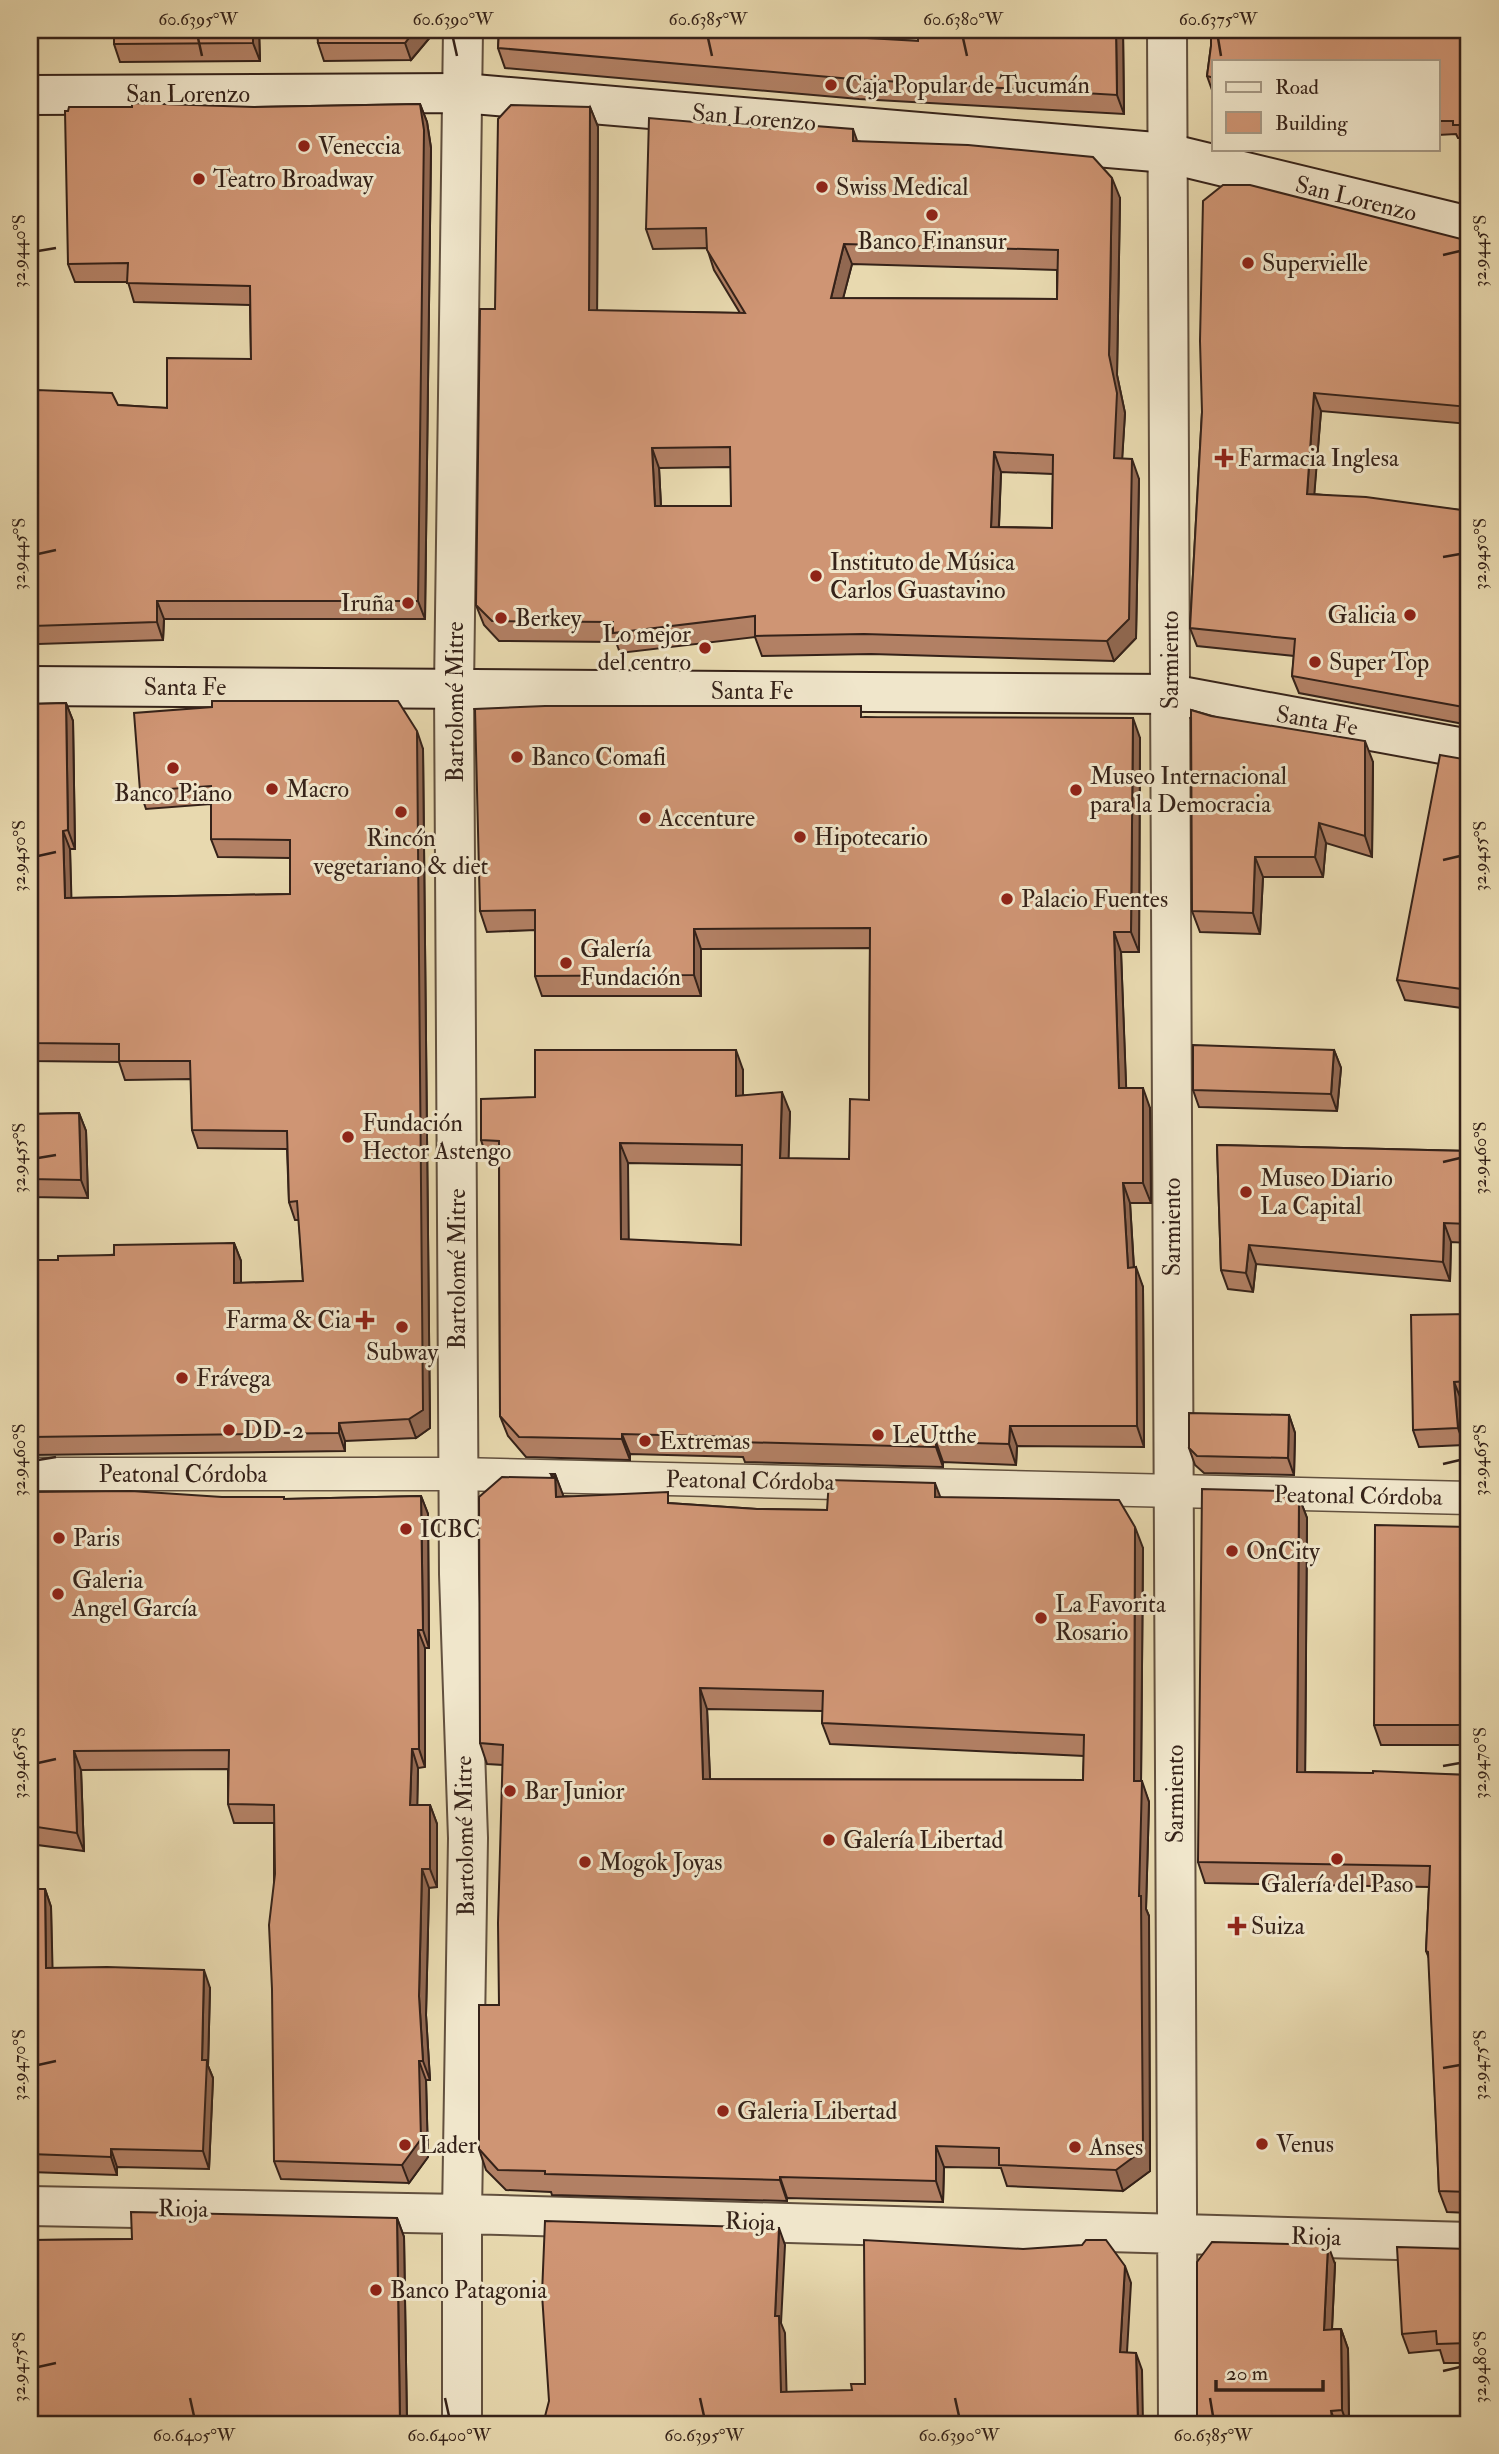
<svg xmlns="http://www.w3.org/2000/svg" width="1499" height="2454" viewBox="0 0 1499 2454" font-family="'IM FELL Double Pica',serif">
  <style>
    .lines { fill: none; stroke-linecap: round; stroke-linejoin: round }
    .pedestrian-casing { stroke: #62503e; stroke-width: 35 }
    .minor-casing { stroke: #62503e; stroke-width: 42 }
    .secondary-casing { stroke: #352219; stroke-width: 42 }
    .pedestrian { stroke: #f0e6cb; stroke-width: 32 }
    .minor { stroke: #f0e6cb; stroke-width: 38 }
    .secondary { stroke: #f0e6cb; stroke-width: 38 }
    .wall { fill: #b28064; stroke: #352219; stroke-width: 2; fill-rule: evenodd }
    .shaded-wall { fill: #916851; stroke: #352219; stroke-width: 2 }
    .building { fill: #cf9574; stroke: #352219; stroke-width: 2; fill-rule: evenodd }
    .ticks { fill: none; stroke: #352219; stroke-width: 2.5 }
    .poi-dot { fill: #8f2418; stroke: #f0e6cb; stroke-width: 2.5 }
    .labels { text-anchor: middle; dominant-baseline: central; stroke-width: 6; stroke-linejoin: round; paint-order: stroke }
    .poi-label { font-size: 24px; fill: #352219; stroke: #f0e6cb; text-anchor: start }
    .street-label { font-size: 24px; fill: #352219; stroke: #f0e6cb }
    .neatline { fill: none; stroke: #352219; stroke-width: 2.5 }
    .ticks-label { font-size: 18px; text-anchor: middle; fill: #352219 }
  </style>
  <rect width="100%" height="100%" fill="#e8d9af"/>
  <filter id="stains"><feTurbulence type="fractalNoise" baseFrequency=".00286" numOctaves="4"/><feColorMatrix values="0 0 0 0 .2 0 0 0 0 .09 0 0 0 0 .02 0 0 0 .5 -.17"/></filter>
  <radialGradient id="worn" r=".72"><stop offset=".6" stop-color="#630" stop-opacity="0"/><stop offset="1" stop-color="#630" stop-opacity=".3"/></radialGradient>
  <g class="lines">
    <defs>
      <path id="pedestrian" d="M 30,1474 L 458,1474 L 1469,1498"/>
      <path id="minor" d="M 1167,30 L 1178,2424
        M 30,2206 L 462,2214 L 1469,2242
        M 462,2424 L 462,2214 L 468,1838 L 459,1574 L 454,688 L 463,30"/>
      <path id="secondary" d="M 30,95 L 462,93 L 1167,153 L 1469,226
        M 30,686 L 1170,694 L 1469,749"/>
    </defs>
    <use href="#pedestrian" class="pedestrian-casing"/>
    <use href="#minor" class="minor-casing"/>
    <use href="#secondary" class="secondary-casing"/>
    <use href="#pedestrian" class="pedestrian"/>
    <use href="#minor" class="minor"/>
    <use href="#secondary" class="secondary"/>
  </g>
  <path class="wall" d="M 114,30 L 259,30 L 260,61 L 120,62 L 114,44 Z
    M 499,30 L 840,30 L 840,36 L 918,41 L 1123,30 L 1124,114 L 859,99 L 505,68 L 498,48 Z
    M 1469,30 L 1469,138 L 1458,138 L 1456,134 L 1438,135 L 1438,61 L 1214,61 L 1214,90 L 1212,90 L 1207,76 L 1211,46 Z
    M 432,35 L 411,60 L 324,61 L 318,43 Z
    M 420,104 L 427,122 L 431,148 L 425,619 L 164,619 L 163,640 L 38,644 L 37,641 L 30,641 L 30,393 L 118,405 L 167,408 L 251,359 L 250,305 L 134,302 L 128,282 L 75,282 L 68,264 L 254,107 Z
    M 590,107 L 598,127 L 597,311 L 740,313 L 714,270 L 707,248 L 653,249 L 646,229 L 857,141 L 1120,198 L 1117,375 L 1125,413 L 1122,459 L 1139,479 L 1136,638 L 1114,661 L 871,654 L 762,656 L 755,637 L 620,653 L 616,642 L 499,641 L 484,625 L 476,605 L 495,309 ZM 852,264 L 1057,270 L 1057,299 L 843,298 ZM 731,467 L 731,506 L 661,506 L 659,468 ZM 1001,472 L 1053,474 L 1052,528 L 999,527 Z
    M 1469,241 L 1469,424 L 1321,411 L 1314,494 L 1469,511 L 1469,725 L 1299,693 L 1292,676 L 1294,656 L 1197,646 L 1190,628 L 1202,412 Z
    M 66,703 L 73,721 L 75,849 L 70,849 L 71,898 L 290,894 L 290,858 L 218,857 L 211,839 L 211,804 L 146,809 L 140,791 L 423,749 L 430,1428 L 416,1438 L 345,1441 L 345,1451 L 30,1455 L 30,1260 L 58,1260 L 234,1243 L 241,1261 L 241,1283 L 303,1281 L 299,1220 L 295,1220 L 289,1202 L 287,1149 L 198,1148 L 192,1130 L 191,1079 L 125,1080 L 119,1062 L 30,1061 L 30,704 Z
    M 1191,710 L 1373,762 L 1372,857 L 1326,843 L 1323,877 L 1263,877 L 1260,934 L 1200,932 L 1192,911 Z
    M 865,717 L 1140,738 L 1139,952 L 1121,952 L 1126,1088 L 1150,1108 L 1151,1203 L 1130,1203 L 1134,1267 L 1143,1287 L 1144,1447 L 1017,1446 L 1016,1465 L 943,1462 L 943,1467 L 745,1462 L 743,1457 L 630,1454 L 630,1460 L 526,1457 L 508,1436 L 500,1416 L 499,1161 L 488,1161 L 481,1140 L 535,1097 L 743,1070 L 743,1095 L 790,1112 L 788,1159 L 849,1159 L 869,1100 L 870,948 L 701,949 L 701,996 L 542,996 L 535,976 L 535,930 L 487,932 L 480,911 ZM 628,1163 L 742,1165 L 741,1245 L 628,1240 Z
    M 1469,760 L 1469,1009 L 1405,1000 L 1397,980 Z
    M 1334,1050 L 1341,1068 L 1337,1111 L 1199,1107 L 1193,1090 Z
    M 79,1113 L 86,1131 L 88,1198 L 30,1197 L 30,1114 Z
    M 1217,1145 L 1469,1151 L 1469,1243 L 1451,1242 L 1450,1281 L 1256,1264 L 1253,1292 L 1228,1289 L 1221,1270 Z
    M 1469,1314 L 1469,1398 L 1461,1399 L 1464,1445 L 1419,1447 L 1413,1430 Z
    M 1289,1415 L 1295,1433 L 1294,1475 L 1204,1473 L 1195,1465 L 1189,1448 Z
    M 551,1474 L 555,1474 L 563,1496 L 757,1509 L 827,1510 L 940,1497 L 1143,1548 L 1141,1781 L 1149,1802 L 1146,1909 L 1149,1916 L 1150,2171 L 1123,2191 L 1007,2186 L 1001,2168 L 944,2167 L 943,2202 L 787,2198 L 787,2201 L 552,2195 L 551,2192 L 506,2190 L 486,2170 L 479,2149 L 499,2005 L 503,1765 L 487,1764 L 480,1743 L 552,1478 ZM 707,1709 L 823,1711 L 822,1723 L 830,1744 L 1084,1756 L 1083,1780 L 710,1779 Z
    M 1285,1491 L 1287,1497 L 1299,1497 L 1307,1518 L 1305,1772 L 1469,1775 L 1469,2213 L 1447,2212 L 1439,2191 L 1429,1958 L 1426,1951 L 1429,1887 L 1205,1883 L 1198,1862 Z
    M 30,1492 L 285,1499 L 421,1496 L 428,1514 L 429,1648 L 425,1648 L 425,1767 L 418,1768 L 417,1805 L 430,1805 L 437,1824 L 437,1887 L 429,1888 L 426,2015 L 430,2080 L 426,2080 L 428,2157 L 409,2183 L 281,2179 L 274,2161 L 274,1823 L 234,1823 L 228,1804 L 228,1769 L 81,1770 L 84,1851 L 30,1844 Z
    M 1469,1527 L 1469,1745 L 1381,1745 L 1374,1725 Z
    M 30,1889 L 45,1889 L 51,1907 L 52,1968 L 210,1988 L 208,2066 L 213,2078 L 209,2169 L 117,2167 L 117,2175 L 30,2172 Z
    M 30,2211 L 31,2211 L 38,2230 L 37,2240 L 132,2239 L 397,2218 L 404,2237 L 407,2424 L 38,2424 L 38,2410 L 30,2410 Z
    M 1469,2249 L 1469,2363 L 1444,2363 L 1440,2350 L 1409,2353 L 1402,2334 Z
    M 1335,2264 L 1332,2329 L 1341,2329 L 1348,2349 L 1349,2424 L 1197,2424 Z"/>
  <path class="shaded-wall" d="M 253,30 L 259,30 L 260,61 L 253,43 Z
    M 415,30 L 432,30 L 432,35 L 411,60 L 405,43 Z
    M 833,30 L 840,30 L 840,55 L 833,36 Z
    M 1116,30 L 1123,30 L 1124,114 L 1117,95 Z
    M 420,104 L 427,122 L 431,148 L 425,619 L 418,601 Z
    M 590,107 L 598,127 L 597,330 L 589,310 Z
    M 853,129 L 860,149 L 853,141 Z
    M 1112,178 L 1120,198 L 1117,375 L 1125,413 L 1121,478 L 1114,458 L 1109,355 Z
    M 844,244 L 852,264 L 838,318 L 831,298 Z
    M 1314,393 L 1321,411 L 1313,511 L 1307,494 Z
    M 652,448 L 659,468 L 662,526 L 655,506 Z
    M 994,452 L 1001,472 L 998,547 L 991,527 Z
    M 1132,459 L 1139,479 L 1136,638 L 1114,661 L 1107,641 Z
    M 157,601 L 164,619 L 163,640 L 157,622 Z
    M 66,703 L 73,721 L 75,849 L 68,830 Z
    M 1133,718 L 1140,738 L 1139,952 L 1131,932 Z
    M 417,731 L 423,749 L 430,1428 L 416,1438 L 409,1419 Z
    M 1365,741 L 1373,762 L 1372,857 L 1365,836 Z
    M 1319,823 L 1326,843 L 1323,877 L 1315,857 Z
    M 63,831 L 70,849 L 72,917 L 65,898 Z
    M 1255,857 L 1263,877 L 1260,934 L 1253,913 Z
    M 694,929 L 701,949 L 701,996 L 694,975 Z
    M 1114,932 L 1121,952 L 1127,1109 L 1119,1088 Z
    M 736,1050 L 743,1070 L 743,1116 L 736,1096 Z
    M 1334,1050 L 1341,1068 L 1337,1111 L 1331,1094 Z
    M 1143,1088 L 1150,1108 L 1151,1203 L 1143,1183 Z
    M 782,1092 L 790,1112 L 788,1179 L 780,1158 Z
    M 79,1113 L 86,1131 L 88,1198 L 81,1180 Z
    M 620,1143 L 628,1163 L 629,1259 L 621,1239 Z
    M 1123,1183 L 1130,1203 L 1135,1288 L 1128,1268 Z
    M 1444,1223 L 1451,1242 L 1450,1281 L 1443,1262 Z
    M 234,1243 L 241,1261 L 241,1301 L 234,1283 Z
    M 1249,1245 L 1256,1264 L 1253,1292 L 1246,1273 Z
    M 1136,1267 L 1143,1287 L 1144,1447 L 1137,1426 Z
    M 1454,1382 L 1461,1399 L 1464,1445 L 1458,1428 Z
    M 1289,1415 L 1295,1433 L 1294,1475 L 1288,1458 Z
    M 339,1423 L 345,1441 L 345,1451 L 339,1433 Z
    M 1010,1426 L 1017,1446 L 1016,1465 L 1009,1444 Z
    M 622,1434 L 630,1454 L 630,1460 L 622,1439 Z
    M 936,1442 L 943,1462 L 943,1467 L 936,1447 Z
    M 555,1474 L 563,1495 L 563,1517 L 556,1497 Z
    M 935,1483 L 943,1504 L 935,1497 Z
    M 421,1496 L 428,1514 L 429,1648 L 423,1630 Z
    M 1299,1497 L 1307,1518 L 1305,1793 L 1297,1772 Z
    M 1135,1527 L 1143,1548 L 1141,1787 L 1142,1781 L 1149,1802 L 1146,1909 L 1149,1916 L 1150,2171 L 1123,2191 L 1116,2170 L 1139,1896 L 1134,1781 Z
    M 418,1630 L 425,1648 L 425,1767 L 419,1749 Z
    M 700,1688 L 707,1709 L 711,1800 L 703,1779 Z
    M 412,1749 L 418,1768 L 417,1824 L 410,1805 Z
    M 74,1751 L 81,1770 L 84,1851 L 77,1833 Z
    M 430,1805 L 437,1824 L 437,1887 L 430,1869 Z
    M 422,1869 L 429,1888 L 426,2015 L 430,2080 L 423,2061 L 419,1996 Z
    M 45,1889 L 51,1907 L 53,1986 L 46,1968 Z
    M 204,1970 L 210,1988 L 208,2066 L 213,2078 L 209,2169 L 203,2151 L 202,2060 Z
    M 419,2061 L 426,2080 L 428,2157 L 409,2183 L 402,2165 Z
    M 936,2146 L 944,2167 L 943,2202 L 936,2181 Z
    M 111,2149 L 117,2167 L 117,2175 L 111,2157 Z
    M 780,2177 L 787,2198 L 787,2201 L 780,2180 Z
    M 31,2211 L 38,2230 L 36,2259 L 30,2242 Z
    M 397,2218 L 404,2237 L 407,2424 L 400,2424 Z
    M 779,2228 L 785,2245 L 781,2323 L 785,2333 L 787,2409 L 781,2392 L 775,2316 Z
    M 1328,2245 L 1335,2264 L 1331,2349 L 1324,2330 Z
    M 1125,2266 L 1131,2283 L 1126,2369 L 1120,2352 Z
    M 1341,2329 L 1348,2349 L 1349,2424 L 1347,2424 L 1342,2410 Z
    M 1136,2353 L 1142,2370 L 1143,2424 L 1138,2424 Z
    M 1331,2411 L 1336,2424 L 1333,2424 Z"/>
  <path class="building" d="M 114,30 L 253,30 L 253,43 L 114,44 Z
    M 317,30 L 415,30 L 405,43 L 318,43 Z
    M 499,30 L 833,30 L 833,36 L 918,41 L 918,30 L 1116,30 L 1117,95 L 852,79 L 498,48 Z
    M 1211,30 L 1469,30 L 1469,125 L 1453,125 L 1453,121 L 1438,121 L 1438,61 L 1214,61 L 1214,78 L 1207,76 L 1211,46 Z
    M 132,103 L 254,107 L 420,104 L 424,130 L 418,601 L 157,601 L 157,622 L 32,626 L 31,622 L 30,622 L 30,393 L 37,393 L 37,390 L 112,393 L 118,405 L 167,408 L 167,358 L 251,359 L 250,286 L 127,283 L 128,263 L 68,264 L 65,111 L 68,111 L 69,107 L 132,107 Z
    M 511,105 L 590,107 L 589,310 L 745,313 L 707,250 L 706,228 L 646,229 L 649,118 L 777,129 L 777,124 L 790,124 L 853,129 L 853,141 L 968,145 L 1093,157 L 1112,178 L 1109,355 L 1117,393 L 1114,458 L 1132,459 L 1129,619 L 1107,641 L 864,634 L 755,636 L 755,616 L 613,633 L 613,622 L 492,621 L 476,605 L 480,309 L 495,309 L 498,119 ZM 844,244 L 1058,250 L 1057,299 L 831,298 ZM 730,447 L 731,506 L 655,506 L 652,448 ZM 994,452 L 1053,455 L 1052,528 L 991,527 Z
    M 1223,185 L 1250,185 L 1469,241 L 1469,407 L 1314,393 L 1307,494 L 1366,497 L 1469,511 L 1469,708 L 1292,676 L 1295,639 L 1190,628 L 1202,412 L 1200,341 L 1203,201 Z
    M 212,701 L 398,701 L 417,731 L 423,1410 L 409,1419 L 339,1423 L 339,1433 L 30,1437 L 30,1260 L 58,1260 L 58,1256 L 114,1255 L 114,1245 L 234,1243 L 234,1283 L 303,1281 L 297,1201 L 289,1202 L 287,1131 L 192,1130 L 190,1061 L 119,1061 L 119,1044 L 30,1043 L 30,704 L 66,703 L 68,830 L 63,831 L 65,898 L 290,894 L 290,840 L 211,839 L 211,786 L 140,791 L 134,713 L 212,707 Z
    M 545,706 L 861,706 L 861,717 L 1133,718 L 1131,932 L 1114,932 L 1119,1088 L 1143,1088 L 1143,1183 L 1123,1183 L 1128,1268 L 1136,1267 L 1137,1426 L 1010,1426 L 1009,1444 L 936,1442 L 936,1447 L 738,1442 L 738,1437 L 622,1434 L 622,1439 L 519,1437 L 500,1416 L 499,1141 L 481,1140 L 481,1099 L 535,1097 L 535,1050 L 736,1050 L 736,1096 L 782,1092 L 780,1158 L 849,1159 L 850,1099 L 869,1100 L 870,928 L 694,929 L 694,975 L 535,976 L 535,910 L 480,911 L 475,709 ZM 620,1143 L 742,1145 L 741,1245 L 621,1239 Z
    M 1191,710 L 1211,716 L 1365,741 L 1365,836 L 1319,823 L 1315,857 L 1255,857 L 1253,913 L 1192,911 Z
    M 1440,755 L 1469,760 L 1469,990 L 1397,980 Z
    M 1193,1045 L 1334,1050 L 1331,1094 L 1193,1090 Z
    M 79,1113 L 81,1180 L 30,1179 L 30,1114 Z
    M 1217,1145 L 1469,1151 L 1469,1224 L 1444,1223 L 1443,1262 L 1249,1245 L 1246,1273 L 1221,1270 Z
    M 1469,1314 L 1469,1381 L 1454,1382 L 1458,1428 L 1413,1430 L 1411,1315 Z
    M 1189,1413 L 1289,1415 L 1288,1458 L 1197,1456 L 1189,1448 Z
    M 551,1474 L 555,1474 L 556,1497 L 668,1492 L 668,1503 L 757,1509 L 827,1510 L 829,1480 L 935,1483 L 935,1497 L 1119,1500 L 1135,1527 L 1134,1781 L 1142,1781 L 1139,1896 L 1141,1896 L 1143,2150 L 1116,2170 L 999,2165 L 999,2148 L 936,2146 L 936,2181 L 780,2177 L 780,2180 L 545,2174 L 545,2171 L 498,2170 L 479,2149 L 479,2005 L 499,2005 L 498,1923 L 503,1745 L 480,1743 L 479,1497 L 502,1477 L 555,1478 ZM 700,1688 L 823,1691 L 822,1723 L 1084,1735 L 1083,1780 L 703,1779 Z
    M 1202,1489 L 1285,1491 L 1285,1497 L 1299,1497 L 1297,1772 L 1373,1773 L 1373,1771 L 1469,1775 L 1469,2192 L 1439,2191 L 1428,1952 L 1426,1951 L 1430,1866 L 1198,1862 Z
    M 131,1491 L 222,1497 L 284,1497 L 284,1499 L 421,1496 L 423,1630 L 418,1630 L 419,1749 L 412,1749 L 410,1805 L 430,1805 L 430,1869 L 422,1869 L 419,1996 L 423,2061 L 419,2061 L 421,2139 L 402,2165 L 274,2161 L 272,1989 L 269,1925 L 275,1874 L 274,1805 L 228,1804 L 229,1750 L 74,1751 L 77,1833 L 30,1826 L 30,1492 Z
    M 1375,1525 L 1469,1527 L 1469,1725 L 1374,1725 Z
    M 30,1889 L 45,1889 L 46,1968 L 107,1967 L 204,1970 L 202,2060 L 207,2060 L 203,2151 L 111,2149 L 111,2157 L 30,2154 Z
    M 131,2212 L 397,2218 L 400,2424 L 38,2424 L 37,2390 L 30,2390 L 30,2240 L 132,2239 Z
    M 545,2221 L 779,2228 L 775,2316 L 779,2316 L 781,2392 L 852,2390 L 851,2384 L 865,2384 L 864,2240 L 1023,2249 L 1082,2245 L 1086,2240 L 1106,2240 L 1125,2266 L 1120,2352 L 1136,2353 L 1138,2424 L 543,2424 L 549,2401 L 542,2294 Z
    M 1212,2242 L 1328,2245 L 1324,2330 L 1341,2329 L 1342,2410 L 1331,2411 L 1333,2424 L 1197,2424 L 1197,2262 Z
    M 1397,2247 L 1469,2249 L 1469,2343 L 1437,2344 L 1436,2331 L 1402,2334 Z"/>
  <path class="ticks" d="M 198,38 L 202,56M 453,38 L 457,56M 708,38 L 712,56M 963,38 L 967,56M 1218,38 L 1221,56M 38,251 L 56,248M 1443,255 L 1460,251M 38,554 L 56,550M 1443,557 L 1460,554M 38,856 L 56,852M 1443,860 L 1460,856M 38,1158 L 56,1155M 1443,1162 L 1460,1158M 38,1460 L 56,1457M 1443,1464 L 1460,1460M 38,1763 L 56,1759M 1443,1766 L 1460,1763M 38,2065 L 56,2061M 1443,2068 L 1460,2065M 38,2367 L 56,2363M 1443,2371 L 1460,2367M 190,2398 L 194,2416M 445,2398 L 449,2416M 700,2398 L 704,2416M 955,2398 L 959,2416M 1210,2398 L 1213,2416"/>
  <g class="poi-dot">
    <circle cx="831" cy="85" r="7"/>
    <circle cx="304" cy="146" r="7"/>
    <circle cx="199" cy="179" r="7"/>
    <circle cx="822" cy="187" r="7"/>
    <circle cx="932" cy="215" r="7"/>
    <circle cx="1248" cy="263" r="7"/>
    <path d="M1220.5 447.5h7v7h7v7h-7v7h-7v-7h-7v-7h7z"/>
    <circle cx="816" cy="576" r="7"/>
    <circle cx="408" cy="603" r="7"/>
    <circle cx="1410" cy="615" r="7"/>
    <circle cx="501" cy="618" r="7"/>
    <circle cx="705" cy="648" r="7"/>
    <circle cx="1315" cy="662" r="7"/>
    <circle cx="517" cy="757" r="7"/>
    <circle cx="173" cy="768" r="7"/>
    <circle cx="272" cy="789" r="7"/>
    <circle cx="1076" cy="790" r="7"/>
    <circle cx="401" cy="812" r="7"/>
    <circle cx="645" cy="818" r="7"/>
    <circle cx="800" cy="837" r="7"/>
    <circle cx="1007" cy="899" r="7"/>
    <circle cx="566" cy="963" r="7"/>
    <circle cx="348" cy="1137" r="7"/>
    <circle cx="1246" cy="1192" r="7"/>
    <path d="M361.5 1309.5h7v7h7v7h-7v7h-7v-7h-7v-7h7z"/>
    <circle cx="402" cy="1327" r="7"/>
    <circle cx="182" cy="1378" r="7"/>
    <circle cx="229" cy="1430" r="7"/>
    <circle cx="878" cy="1435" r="7"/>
    <circle cx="645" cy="1441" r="7"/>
    <circle cx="406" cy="1529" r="7"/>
    <circle cx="59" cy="1538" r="7"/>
    <circle cx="1232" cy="1551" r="7"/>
    <circle cx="58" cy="1594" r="7"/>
    <circle cx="1041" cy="1618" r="7"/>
    <circle cx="510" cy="1791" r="7"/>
    <circle cx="829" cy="1840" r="7"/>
    <circle cx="1337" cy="1859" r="7"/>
    <circle cx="585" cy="1862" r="7"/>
    <path d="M1233.5 1915.5h7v7h7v7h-7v7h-7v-7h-7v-7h7z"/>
    <circle cx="723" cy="2111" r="7"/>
    <circle cx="1262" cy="2144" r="7"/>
    <circle cx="405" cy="2145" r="7"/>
    <circle cx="1075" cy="2147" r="7"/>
    <circle cx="376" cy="2290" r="7"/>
  </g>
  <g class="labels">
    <g class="poi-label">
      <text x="845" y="85">Caja Popular de Tucumán</text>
      <text x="318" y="146">Veneccia</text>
      <text x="213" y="179">Teatro Broadway</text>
      <text x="836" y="187">Swiss Medical</text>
      <text x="932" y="241" text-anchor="middle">Banco Finansur</text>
      <text x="1262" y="263">Supervielle</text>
      <text x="1238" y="458">Farmacia Inglesa</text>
      <text x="830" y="562">Instituto de Música<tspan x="830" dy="28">Carlos Guastavino</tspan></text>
      <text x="394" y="603" text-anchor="end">Iruña</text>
      <text x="1396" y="615" text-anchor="end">Galicia</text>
      <text x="515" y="618">Berkey</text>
      <text x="691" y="634" text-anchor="end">Lo mejor<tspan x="691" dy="28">del centro</tspan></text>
      <text x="1329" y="662">Super Top</text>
      <text x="531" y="757">Banco Comafi</text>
      <text x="1090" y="776">Museo Internacional<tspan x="1090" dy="28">para la Democracia</tspan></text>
      <text x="286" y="789">Macro</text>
      <text x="173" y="793" text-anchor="middle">Banco Piano</text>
      <text x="659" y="818">Accenture</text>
      <text x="814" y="837">Hipotecario</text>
      <text x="401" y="838" text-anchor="middle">Rincón<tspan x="401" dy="28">vegetariano &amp; diet</tspan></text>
      <text x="1021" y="899">Palacio Fuentes</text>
      <text x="580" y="949">Galería<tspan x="580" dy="28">Fundación</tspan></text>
      <text x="362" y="1123">Fundación<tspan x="362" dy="28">Hector Astengo</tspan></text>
      <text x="1260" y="1178">Museo Diario<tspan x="1260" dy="28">La Capital</tspan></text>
      <text x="351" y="1320" text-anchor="end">Farma &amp; Cia</text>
      <text x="402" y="1352" text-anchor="middle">Subway</text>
      <text x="196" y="1378">Frávega</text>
      <text x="243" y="1430">DD-2</text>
      <text x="892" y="1435">LeUtthe</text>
      <text x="659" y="1441">Extremas</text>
      <text x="420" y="1529">ICBC</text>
      <text x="73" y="1538">Paris</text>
      <text x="1246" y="1551">OnCity</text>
      <text x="72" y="1580">Galeria<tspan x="72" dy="28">Angel García</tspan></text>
      <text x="1055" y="1604">La Favorita<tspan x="1055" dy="28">Rosario</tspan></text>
      <text x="524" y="1791">Bar Junior</text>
      <text x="843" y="1840">Galería Libertad</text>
      <text x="599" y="1862">Mogok Joyas</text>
      <text x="1337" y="1884" text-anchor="middle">Galería del Paso</text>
      <text x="1251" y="1926">Suiza</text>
      <text x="737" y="2111">Galeria Libertad</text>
      <text x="1276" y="2144">Venus</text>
      <text x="419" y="2145">Lader</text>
      <text x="1089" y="2147">Anses</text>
      <text x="390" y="2290">Banco Patagonia</text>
    </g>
    <g class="street-label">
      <text x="188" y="94">San Lorenzo</text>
      <text transform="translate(754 118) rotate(5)">San Lorenzo</text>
      <text transform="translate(1356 199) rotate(14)">San Lorenzo</text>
      <text transform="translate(1170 660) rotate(-90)">Sarmiento</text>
      <text x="185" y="687">Santa Fe</text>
      <text x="752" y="691">Santa Fe</text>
      <text transform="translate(455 702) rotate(-90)">Bartolomé Mitre</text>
      <text transform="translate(1317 721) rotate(10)">Santa Fe</text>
      <text transform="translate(1172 1227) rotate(-90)">Sarmiento</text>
      <text transform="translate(457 1269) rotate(-90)">Bartolomé Mitre</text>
      <text x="183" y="1474">Peatonal Córdoba</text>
      <text transform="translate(750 1481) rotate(1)">Peatonal Córdoba</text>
      <text transform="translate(1358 1496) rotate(1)">Peatonal Córdoba</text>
      <text transform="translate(1175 1794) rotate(-90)">Sarmiento</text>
      <text transform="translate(465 1836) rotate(-91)">Bartolomé Mitre</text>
      <text transform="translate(183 2209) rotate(1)">Rioja</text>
      <text transform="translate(750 2222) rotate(2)">Rioja</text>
      <text transform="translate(1316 2237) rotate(2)">Rioja</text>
    </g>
  </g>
  <rect width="1499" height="2454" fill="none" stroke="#e8d9af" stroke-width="77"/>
  <rect x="1212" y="60" width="228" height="91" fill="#f0e6cb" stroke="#a59884" stroke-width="2"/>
  <rect x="1226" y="82" width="35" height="10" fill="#f0e6cb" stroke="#a59884" stroke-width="2"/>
  <text x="1275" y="94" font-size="21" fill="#352219">Road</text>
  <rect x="1226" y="112" width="35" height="21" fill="#cf9574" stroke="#a59884" stroke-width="2"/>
  <text x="1275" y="130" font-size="21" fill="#352219">Building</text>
  <path d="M1216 2380v10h107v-10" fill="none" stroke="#352219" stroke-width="3.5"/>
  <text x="1226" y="2380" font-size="21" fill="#352219" stroke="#f0e6cb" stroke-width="5" paint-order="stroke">20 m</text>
  <rect x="38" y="38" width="1422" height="2378" class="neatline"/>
  <g class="ticks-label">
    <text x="198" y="25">60.6395°W</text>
    <text x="453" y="25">60.6390°W</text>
    <text x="708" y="25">60.6385°W</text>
    <text x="963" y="25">60.6380°W</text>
    <text x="1218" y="25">60.6375°W</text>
    <text transform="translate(1480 251) rotate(-90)" y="6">32.9445°S</text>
    <text transform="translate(19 251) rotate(-90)" y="6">32.9440°S</text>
    <text transform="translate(1480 554) rotate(-90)" y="6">32.9450°S</text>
    <text transform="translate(19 554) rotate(-90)" y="6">32.9445°S</text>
    <text transform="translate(1480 856) rotate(-90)" y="6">32.9455°S</text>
    <text transform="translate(19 856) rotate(-90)" y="6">32.9450°S</text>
    <text transform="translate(1480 1158) rotate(-90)" y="6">32.9460°S</text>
    <text transform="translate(19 1158) rotate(-90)" y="6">32.9455°S</text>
    <text transform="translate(1480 1460) rotate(-90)" y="6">32.9465°S</text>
    <text transform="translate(19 1460) rotate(-90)" y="6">32.9460°S</text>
    <text transform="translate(1480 1763) rotate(-90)" y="6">32.9470°S</text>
    <text transform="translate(19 1763) rotate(-90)" y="6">32.9465°S</text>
    <text transform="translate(1480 2065) rotate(-90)" y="6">32.9475°S</text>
    <text transform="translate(19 2065) rotate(-90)" y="6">32.9470°S</text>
    <text transform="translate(1480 2367) rotate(-90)" y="6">32.9480°S</text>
    <text transform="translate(19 2367) rotate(-90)" y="6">32.9475°S</text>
    <text x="194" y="2441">60.6405°W</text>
    <text x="449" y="2441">60.6400°W</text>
    <text x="704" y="2441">60.6395°W</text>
    <text x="959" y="2441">60.6390°W</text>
    <text x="1213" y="2441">60.6385°W</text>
  </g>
  <rect width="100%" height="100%" filter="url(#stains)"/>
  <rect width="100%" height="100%" fill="url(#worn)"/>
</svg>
